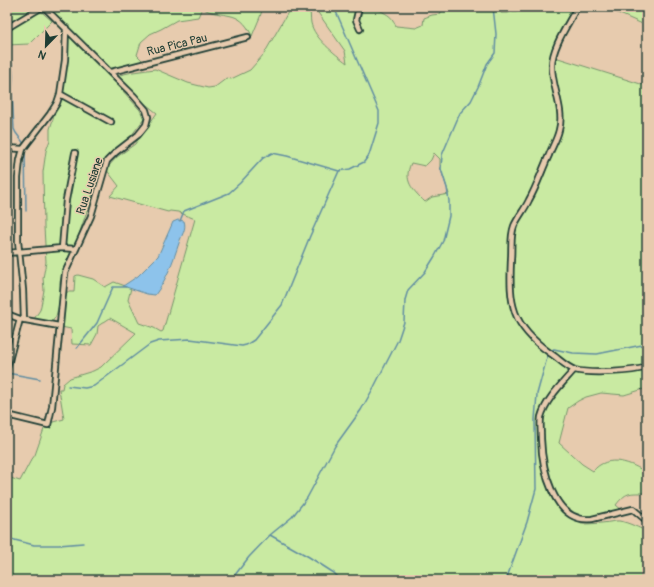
<svg xmlns="http://www.w3.org/2000/svg" width="654" height="587" viewBox="0 0 654 587" font-family="Pangolin,sans-serif">
  <style>
    .green { fill: #c9eaa2; stroke: #74946b; fill-rule: evenodd }
    .water { fill: #8dc3eb; stroke: #618da2 }
    .lines { fill: none; stroke-linecap: round; stroke-linejoin: round }
    .stream { stroke: #618da2; stroke-width: 1.5 }
    .minor-casing { stroke: #1f3d34; stroke-width: 8 }
    .minor { stroke: #e7cbae; stroke-width: 4.5 }
    .labels { text-anchor: middle; dominant-baseline: central; stroke-width: 3; stroke-linejoin: round; paint-order: stroke }
    .street-label { font-size: 12px; fill: #1f3d34; stroke: #e7cbae }
  </style>
  <rect width="100%" height="100%" fill="#e7cbae"/>
  <filter id="ink" filterUnits="userSpaceOnUse"><feTurbulence type="fractalNoise" baseFrequency=".025" numOctaves="2"/><feDisplacementMap in="SourceGraphic" scale="8" xChannelSelector="R" yChannelSelector="G"/><feConvolveMatrix kernelMatrix="1 2 1 2 8 2 1 2 1" color-interpolation-filters="sRGB"/></filter>
  <g filter="url(#ink)">
    <path class="green" d="M 7,7 L 36,7 L 52,21 L 29,44 L 7,45 Z
      M 54,7 L 263,7 L 260,17 L 252,36 C 239,7 223,20 202,8 L 198,17 L 177,20 L 161,29 L 150,34 L 141,42 L 137,55 L 144,62 L 110,69 L 54,16 L 52,10 Z
      M 291,7 L 309,7 C 311,12 310,18 311,23 C 314,38 335,54 347,63 L 345,51 L 314,7 L 376,7 C 386,16 390,12 396,26 L 416,28 L 423,25 L 424,18 L 432,15 L 440,14 L 442,10 L 428,10 L 417,9 L 418,7 L 500,7 L 501,13 L 508,13 L 512,11 L 530,11 L 541,7 L 578,7 L 554,52 L 555,57 L 647,86 L 647,388 L 624,395 L 601,393 L 586,397 L 578,401 L 568,408 L 559,443 L 582,464 L 593,471 C 608,453 632,463 647,473 L 647,496 L 644,493 C 629,493 626,492 616,505 L 623,511 L 604,518 L 577,516 L 581,524 C 593,524 605,523 616,521 C 623,520 637,527 644,530 L 647,537 L 647,580 L 7,580 L 7,477 L 20,481 L 30,462 L 35,455 L 44,429 L 53,422 L 64,419 L 59,389 L 62,389 L 63,384 L 70,378 L 93,371 L 101,367 L 136,333 L 110,318 L 98,326 L 97,334 L 91,345 L 72,344 L 71,329 L 61,327 L 64,292 L 74,292 L 75,276 L 78,275 L 93,279 L 105,287 L 114,282 L 131,288 L 128,300 L 139,323 L 154,328 L 161,332 L 163,331 L 195,219 L 178,212 L 170,211 L 168,212 L 110,196 L 119,186 L 106,169 L 117,157 L 135,144 L 157,113 L 143,102 L 115,76 L 133,72 L 155,69 L 188,83 L 208,88 L 215,87 L 227,78 L 231,79 L 250,70 L 264,54 ZM 434,153 L 440,159 L 440,167 L 449,194 L 432,197 L 425,202 C 412,189 403,181 411,163 L 425,166 L 431,160 Z
      M 604,7 L 647,7 L 647,26 Z
      M 68,35 L 122,90 L 140,110 L 144,119 L 131,136 L 105,158 L 75,246 L 63,271 L 60,282 L 60,300 L 56,316 L 52,322 L 34,319 L 40,310 L 42,301 L 44,290 L 43,278 L 46,262 L 44,227 L 43,172 L 46,151 L 50,140 L 50,129 L 62,90 Z"/>
    <path class="water" d="M 178,220 L 184,221 C 187,229 181,236 179,243 C 173,261 167,279 155,295 L 147,294 L 123,286 L 138,276 L 158,256 L 173,222 Z"/>
    <g class="lines">
      <path class="stream" d="M 536,11 L 555,7
        M 7,56 L 12,64 L 13,76 L 12,93 L 14,129 C 16,136 22,138 24,145
        M 25,151 L 26,211
        M 180,221 L 184,211 L 229,193 L 240,183 L 263,158 L 272,153 L 287,156 L 339,171 L 350,169 L 364,162 L 369,155 L 379,123 L 379,111 L 334,7
        M 77,348 L 97,323 L 113,287 L 126,287
        M 550,351 L 554,349 L 573,353 L 597,354 L 647,344
        M 7,373 L 40,379
        M 68,386 L 85,388 L 94,386 L 150,344 L 159,341 L 190,339 L 242,346 L 246,345 L 254,340 L 282,305 L 310,236 L 339,171
        M 270,535 L 309,557 L 334,573 L 341,580
        M 7,538 L 34,545 L 59,545 L 83,543
        M 231,580 L 249,557 L 270,535 L 292,517 L 307,498 L 335,446 L 361,410 L 374,387 L 398,340 L 404,322 L 405,300 L 408,290 L 425,272 L 435,256 L 443,241 L 449,216 L 449,201 L 447,188 L 441,169 L 442,155 L 460,113 L 471,101 L 478,87 L 487,64 L 495,53 L 496,34 L 493,7
        M 506,580 L 527,522 L 536,489 L 535,420 L 537,394 L 548,354"/>
      <defs>
        <path id="minor" d="M 359,7 L 356,20 L 360,29
          M 577,7 C 569,23 552,47 552,65 C 551,86 565,109 559,130 C 557,139 552,147 549,155 C 542,170 537,186 529,200 C 525,209 518,217 514,226 C 510,237 512,248 511,259 C 509,304 511,325 550,353 C 558,358 566,367 575,370 C 590,374 632,372 647,367
          M 7,28 L 42,7
          M 111,72 L 248,37
          M 60,94 L 111,122
          M 7,148 L 23,149
          M 62,248 L 66,200 L 75,153
          M 7,253 L 62,248 L 76,249
          M 7,314 L 20,319 L 59,326
          M 24,320 L 23,290 L 18,241 L 18,178 L 20,160 L 23,149 L 50,114 L 57,103 L 60,94 L 65,60 L 66,28
          M 7,368 L 20,319
          M 574,370 C 562,384 546,399 541,417 C 540,424 541,432 541,439 C 542,467 553,524 592,519 L 633,509 L 647,521
          M 7,415 L 48,425 L 52,407 L 65,273 L 91,216 L 107,161 L 116,152 L 138,135 L 146,125 L 148,117 L 146,110 L 134,96 L 44,7"/>
      </defs>
      <use href="#minor" class="minor-casing"/>
      <use href="#minor" class="minor"/>
    </g>
  </g>
  <g class="labels">
    <g class="street-label">
      <text transform="translate(177 45) rotate(-14)">Rua Pica Pau</text>
      <text transform="translate(90 186) rotate(-71)">Rua Lusiane</text>
    </g>
  </g>
  <rect width="654" height="587" fill="none" stroke="#e7cbae" stroke-width="24"/>
  <rect x="12" y="12" width="630" height="563" fill="none" stroke="#1f3d34" stroke-width="1.5" filter="url(#ink)"/>
  <g transform="translate(46 46) rotate(203)" stroke="#e7cbae" stroke-width="3" paint-order="stroke">
  <path d="M0-3L7 15L0 10L-7 15Z" fill="#1f3d34"/>
  <text y="-6" font-size="11" font-weight="bold" text-anchor="middle" fill="#1f3d34">N</text>
  </g>
</svg>
